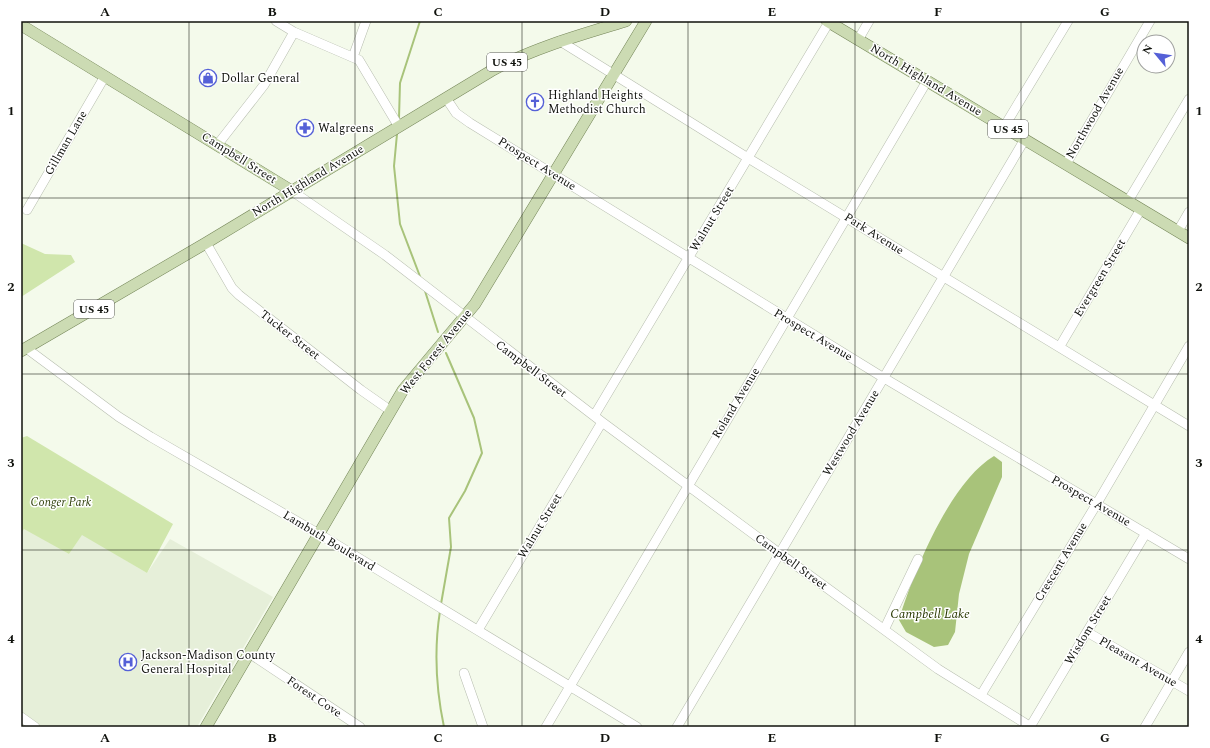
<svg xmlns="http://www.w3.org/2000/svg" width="1210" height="748" viewBox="0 0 1210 748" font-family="Spectral,serif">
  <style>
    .built { fill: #e6efd9 }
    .green { fill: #d0e6ac }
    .water { fill: #a8c37a }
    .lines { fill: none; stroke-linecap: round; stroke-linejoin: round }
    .stream { stroke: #a8c37a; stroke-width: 2 }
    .minor-casing { stroke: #b7bdaf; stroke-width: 10 }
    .major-casing { stroke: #748558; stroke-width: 12 }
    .minor { stroke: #fff; stroke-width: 9 }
    .major { stroke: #ccdbb3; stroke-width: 11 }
    .grid { fill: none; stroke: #10120d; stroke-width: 1; stroke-opacity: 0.55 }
    .labels { text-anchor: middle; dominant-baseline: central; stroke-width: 3; stroke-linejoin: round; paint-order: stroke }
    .shield { fill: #fff; stroke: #585956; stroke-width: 1 }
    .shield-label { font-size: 11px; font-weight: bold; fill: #10120d }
    .poi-label { font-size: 12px; fill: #10120d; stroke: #fff; text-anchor: start }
    .street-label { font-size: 12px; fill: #10120d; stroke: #fff }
    .park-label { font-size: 12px; font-style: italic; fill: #32420d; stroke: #fff }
    .water-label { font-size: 13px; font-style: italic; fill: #2b3a03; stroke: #fff }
    .neatline { fill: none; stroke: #10120d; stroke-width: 1.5 }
    .grid-label { font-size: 13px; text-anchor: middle; font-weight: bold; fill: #10120d }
  </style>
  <rect width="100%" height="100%" fill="#f4faeb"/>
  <path class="built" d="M 24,528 L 69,554 L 82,534 L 147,573 L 170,539 L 273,597 L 197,727 L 21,727 L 21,533 Z"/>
  <path class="green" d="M 21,243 L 45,254 L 71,255 L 75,262 L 21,297 Z
    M 27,436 L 173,524 L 147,573 L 82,535 L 69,554 L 24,529 L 21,533 L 21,438 Z"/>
  <path class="water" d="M 994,456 L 1002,462 L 1002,477 L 969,554 L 959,594 L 955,632 L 948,645 L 934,647 L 906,632 L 899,620 C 913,573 950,482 994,456 Z"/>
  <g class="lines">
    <path class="stream" d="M 399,118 L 400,83 L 420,21
      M 397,134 L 394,166 L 400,224 L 421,279
      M 425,291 L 438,332
      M 441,604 L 451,547 L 449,518 L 465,491 L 482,453 L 474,418 L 446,353
      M 440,611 C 434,649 436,689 444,727"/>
    <defs>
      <path id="minor" d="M 276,21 L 294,32 L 359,60 L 399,127
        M 858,40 L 869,21
        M 560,41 L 748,158 L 1189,426
        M 353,57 L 366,21
        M 446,98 L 456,113 L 470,123 L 884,378 L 1189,559
        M 1004,127 L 1068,21
        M 218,144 L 264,85 L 294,32
        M 1066,164 L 1150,21
        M 292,191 L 385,255 L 602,422 L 779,553 L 938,669 L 1031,727
        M 1128,201 L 1189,99
        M 27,210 L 105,76
        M 1178,231 L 1189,212
        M 206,243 L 232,288 L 239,295 L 361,390 L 391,411
        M 1060,346 L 1141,209
        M 26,348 L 119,417 L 151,437 L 319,534 L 637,727
        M 594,416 L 829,22
        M 885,628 L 918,559
        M 478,630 L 602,422
        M 1087,632 L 1189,691
        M 249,653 L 360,727
        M 464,673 L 483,727
        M 981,695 L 1096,505 L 1189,346
        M 21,717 L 35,727
        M 546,727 L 927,81
        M 677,727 L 1025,139
        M 1030,727 L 1146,533
        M 1145,727 L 1189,652"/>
      <path id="major" d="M 827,21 L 1189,238
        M 21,25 L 292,191
        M 21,351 L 206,243 L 491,71 C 533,48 580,35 626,21
        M 206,727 L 403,390 L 475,304 L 646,21"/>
    </defs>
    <use href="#minor" class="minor-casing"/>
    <use href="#major" class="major-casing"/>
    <use href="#minor" class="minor"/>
    <use href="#major" class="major"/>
  </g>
  <path class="grid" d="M 189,21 L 189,727M 355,21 L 355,727M 522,21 L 522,727M 688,21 L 688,727M 855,21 L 855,727M 1021,21 L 1021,727M 21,198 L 1189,198M 21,374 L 1189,374M 21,550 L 1189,550"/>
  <defs>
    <symbol id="shop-ring" viewBox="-11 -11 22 22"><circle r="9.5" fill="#fff" stroke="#5560d7" stroke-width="1.5"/><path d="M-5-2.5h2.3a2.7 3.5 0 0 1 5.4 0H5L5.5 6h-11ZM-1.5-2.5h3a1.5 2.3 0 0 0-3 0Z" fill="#5560d7"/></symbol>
    <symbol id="church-ring" viewBox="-11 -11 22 22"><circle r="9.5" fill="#fff" stroke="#5560d7" stroke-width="1.5"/><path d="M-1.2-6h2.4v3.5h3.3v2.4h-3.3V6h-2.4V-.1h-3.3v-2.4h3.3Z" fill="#5560d7"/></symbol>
    <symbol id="pharmacy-ring" viewBox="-11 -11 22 22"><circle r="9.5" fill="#fff" stroke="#5560d7" stroke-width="1.5"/><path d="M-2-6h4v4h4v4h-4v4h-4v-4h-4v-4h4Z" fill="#5560d7"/></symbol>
    <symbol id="hospital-ring" viewBox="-11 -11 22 22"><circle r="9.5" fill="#fff" stroke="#5560d7" stroke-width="1.5"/><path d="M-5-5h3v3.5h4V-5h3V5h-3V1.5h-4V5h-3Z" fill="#5560d7"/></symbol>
  </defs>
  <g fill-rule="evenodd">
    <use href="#shop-ring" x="198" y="68" width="20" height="20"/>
    <use href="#church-ring" x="525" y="92" width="20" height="20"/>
    <use href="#pharmacy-ring" x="295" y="118" width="20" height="20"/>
    <use href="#hospital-ring" x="118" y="652" width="20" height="20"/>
  </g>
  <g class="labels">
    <g class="shield">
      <rect x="487" y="53" width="40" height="18" rx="3"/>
      <rect x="988" y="120" width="40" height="18" rx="3"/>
      <rect x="74" y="300" width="40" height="18" rx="3"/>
    </g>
    <g class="shield-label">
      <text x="507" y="62">US 45</text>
      <text x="1008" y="129">US 45</text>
      <text x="94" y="309">US 45</text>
    </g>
    <g class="poi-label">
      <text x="221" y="78">Dollar General</text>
      <text x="548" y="95">Highland Heights<tspan x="548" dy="14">Methodist Church</tspan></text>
      <text x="318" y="128">Walgreens</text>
      <text x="141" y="655">Jackson-Madison County<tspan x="141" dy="14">General Hospital</tspan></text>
    </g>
    <g class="street-label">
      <text transform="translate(926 80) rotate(31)">North Highland Avenue</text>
      <text transform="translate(1095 113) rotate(-60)">Northwood Avenue</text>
      <text transform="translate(66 143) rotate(-60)">Gillman Lane</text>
      <text transform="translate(239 158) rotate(32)">Campbell Street</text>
      <text transform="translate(537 164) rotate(32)">Prospect Avenue</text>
      <text transform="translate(308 181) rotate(-31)">North Highland Avenue</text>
      <text transform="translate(712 219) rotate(-59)">Walnut Street</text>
      <text transform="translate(874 234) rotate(32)">Park Avenue</text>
      <text transform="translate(1100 278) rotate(-59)">Evergreen Street</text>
      <text transform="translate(290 335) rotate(38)">Tucker Street</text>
      <text transform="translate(813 335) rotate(31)">Prospect Avenue</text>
      <text transform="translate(436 352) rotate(-51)">West Forest Avenue</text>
      <text transform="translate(531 369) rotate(37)">Campbell Street</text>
      <text transform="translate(736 403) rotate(-59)">Roland Avenue</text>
      <text transform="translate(851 433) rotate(-59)">Westwood Avenue</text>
      <text transform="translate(1091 501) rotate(30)">Prospect Avenue</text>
      <text transform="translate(540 526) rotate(-59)">Walnut Street</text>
      <text transform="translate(329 541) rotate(31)">Lambuth Boulevard</text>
      <text transform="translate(791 562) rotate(36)">Campbell Street</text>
      <text transform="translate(1061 562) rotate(-59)">Crescent Avenue</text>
      <text transform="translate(1088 630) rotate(-59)">Wisdom Street</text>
      <text transform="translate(1138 662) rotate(30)">Pleasant Avenue</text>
      <text transform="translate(314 697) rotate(34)">Forest Cove</text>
    </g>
    <g class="park-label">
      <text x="61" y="502">Conger Park</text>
    </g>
    <g class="water-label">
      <text x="930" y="614">Campbell Lake</text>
    </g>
  </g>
  <rect width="1210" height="748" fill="none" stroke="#ffffff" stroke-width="44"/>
  <g transform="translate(1156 54) rotate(299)"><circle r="19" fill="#ffffff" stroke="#9fa09e"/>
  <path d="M0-3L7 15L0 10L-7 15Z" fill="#5560d7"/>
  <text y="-6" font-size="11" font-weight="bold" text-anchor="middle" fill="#10120d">N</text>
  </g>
  <rect x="22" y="22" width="1166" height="704" class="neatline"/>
  <g class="grid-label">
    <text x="105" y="16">A</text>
    <text x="272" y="16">B</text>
    <text x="438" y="16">C</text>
    <text x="605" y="16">D</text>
    <text x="772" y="16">E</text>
    <text x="938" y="16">F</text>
    <text x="1105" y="16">G</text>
    <text x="11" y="115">1</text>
    <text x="1199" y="115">1</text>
    <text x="11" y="291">2</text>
    <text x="1199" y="291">2</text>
    <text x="11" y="467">3</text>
    <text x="1199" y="467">3</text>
    <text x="11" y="643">4</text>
    <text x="1199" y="643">4</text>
    <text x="105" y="742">A</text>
    <text x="272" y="742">B</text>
    <text x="438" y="742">C</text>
    <text x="605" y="742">D</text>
    <text x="772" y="742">E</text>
    <text x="938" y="742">F</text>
    <text x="1105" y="742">G</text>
  </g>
</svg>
